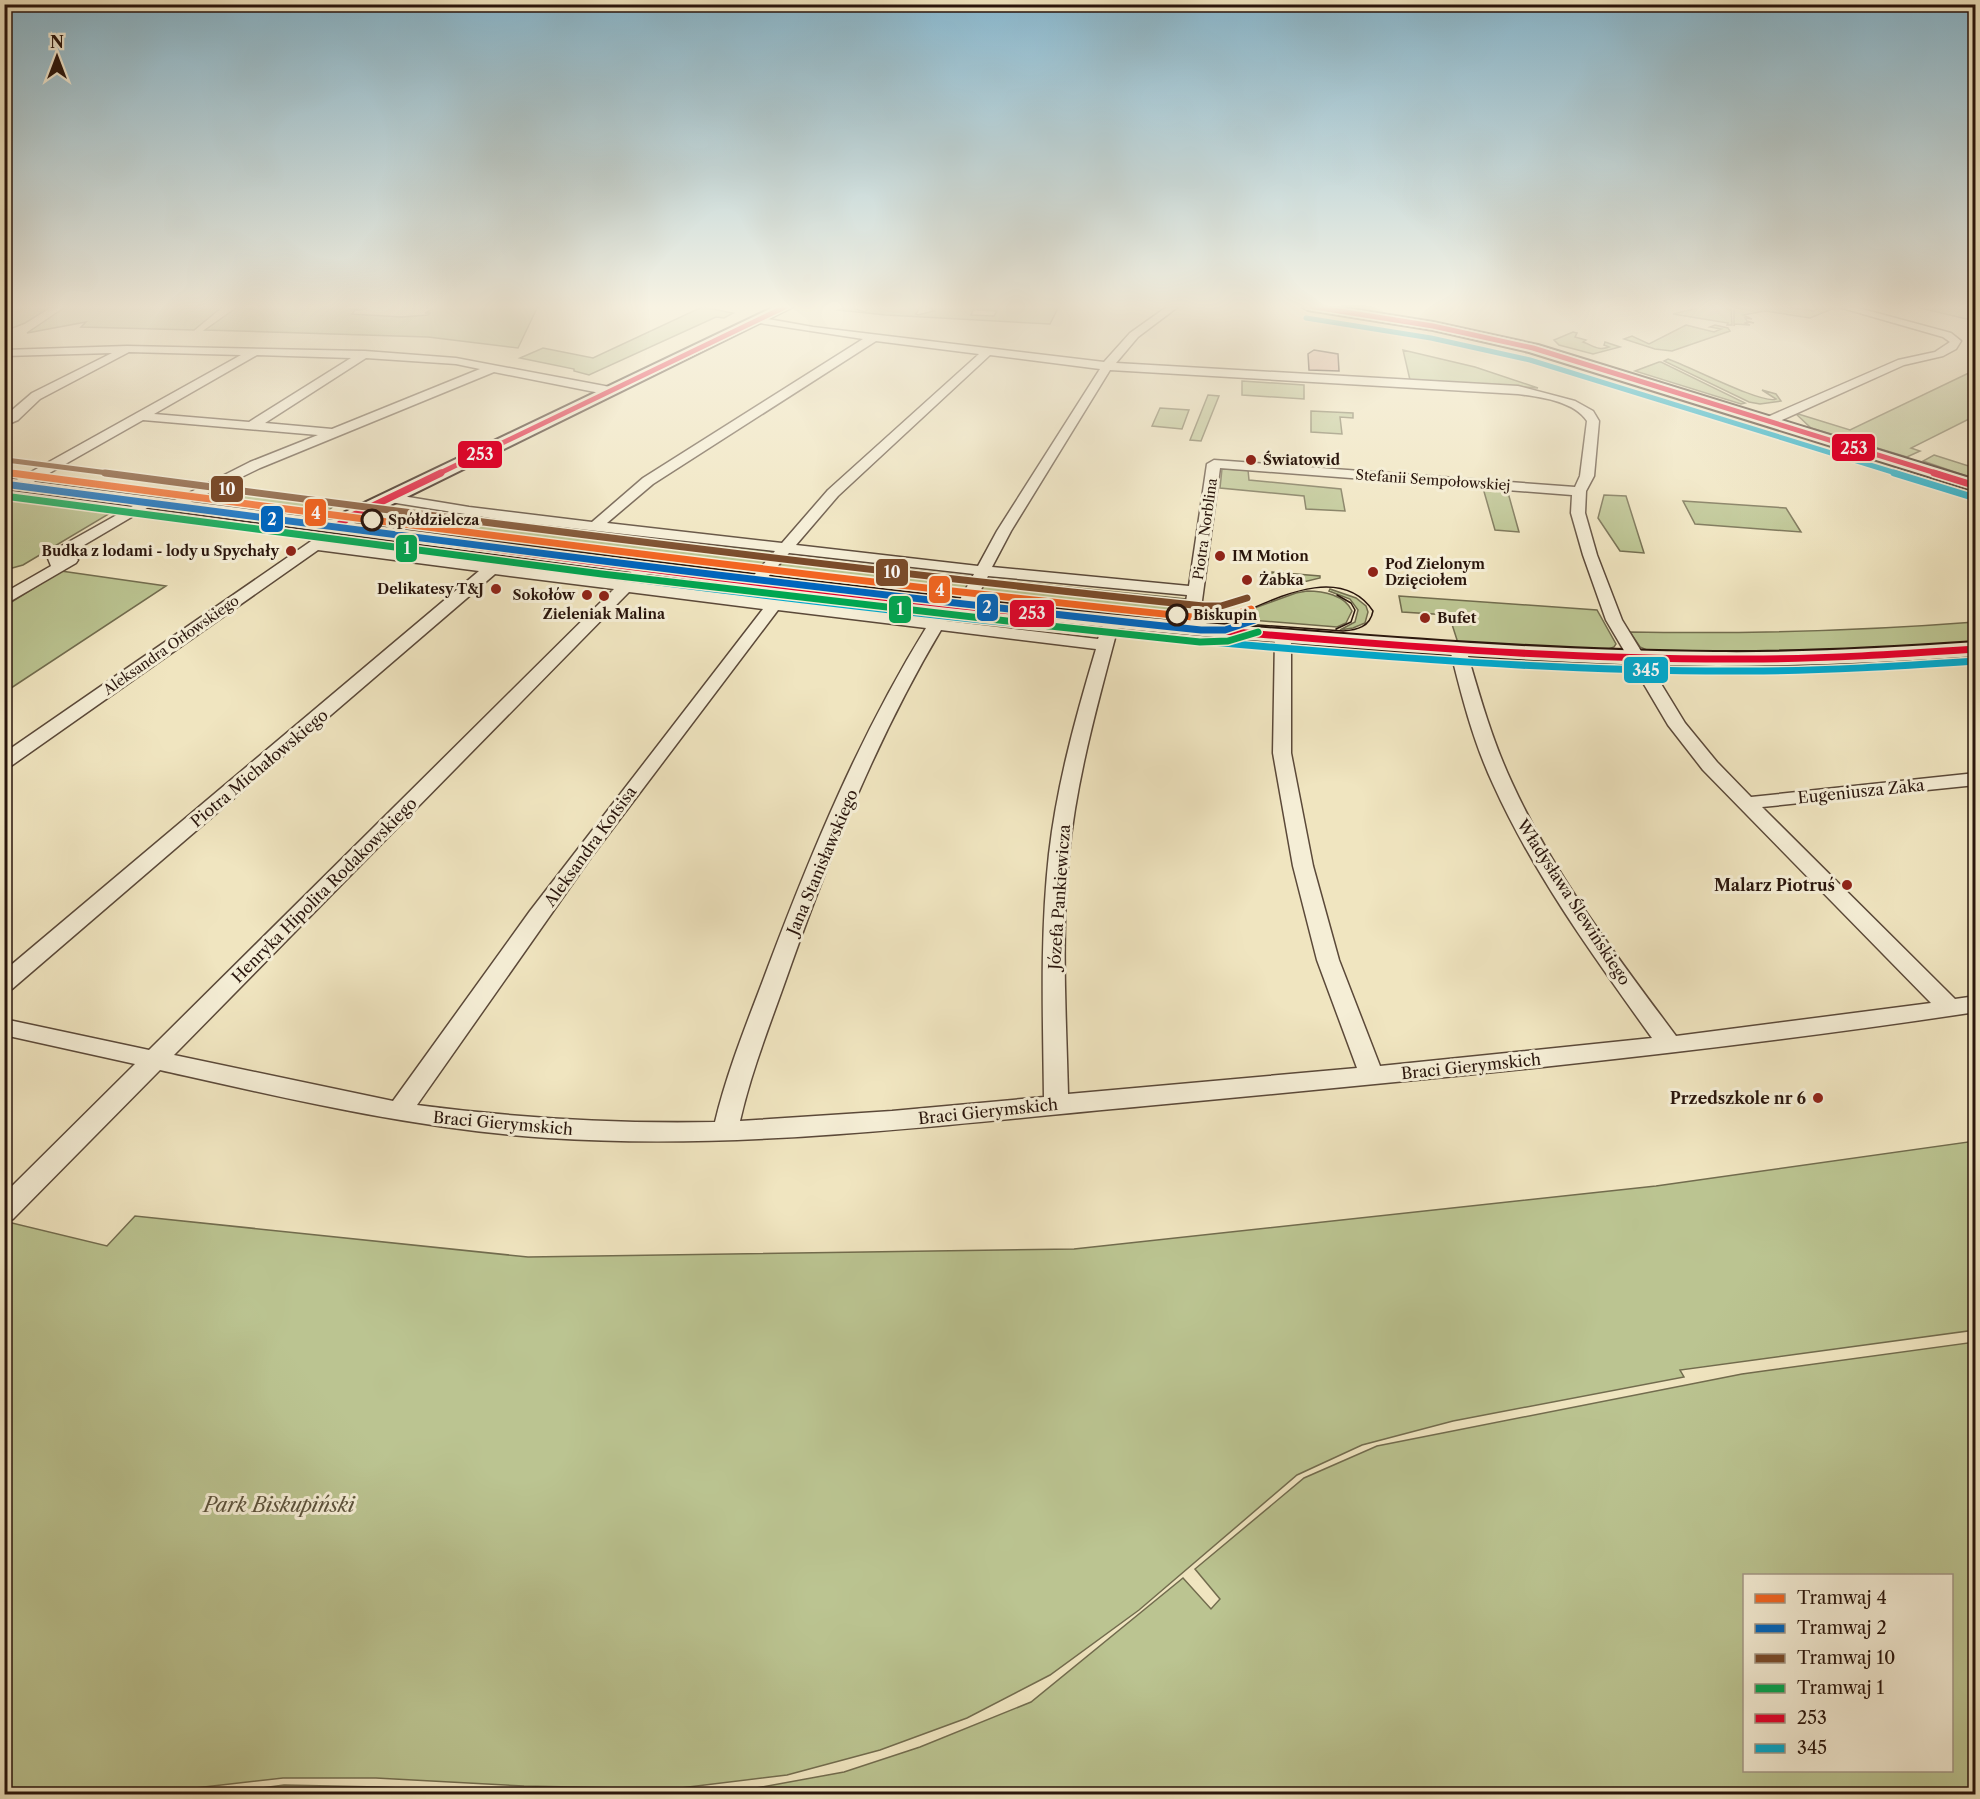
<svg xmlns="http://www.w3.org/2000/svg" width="1980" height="1799" viewBox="0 0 1980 1799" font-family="'Libre Caslon Text',serif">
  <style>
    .green { fill: #bbc491; stroke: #726c4e; stroke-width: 1.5; fill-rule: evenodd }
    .building { fill: #daaa96; stroke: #29150c; stroke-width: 1.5 }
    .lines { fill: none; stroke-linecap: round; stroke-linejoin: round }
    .street-casing { stroke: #5b4939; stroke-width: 3 }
    .secondary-casing { stroke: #29150c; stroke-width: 4 }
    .street { fill: #f5eed6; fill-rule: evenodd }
    .secondary { fill: #f5eed6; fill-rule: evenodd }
    .tram { stroke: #29150c; stroke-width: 1.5 }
    .bus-1-far1-casing { stroke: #f5eed6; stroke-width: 8 }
    .bus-1-casing { stroke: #f5eed6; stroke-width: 10 }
    .bus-2-far1-casing { stroke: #f5eed6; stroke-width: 8 }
    .bus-2-casing { stroke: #f5eed6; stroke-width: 10 }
    .bus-1-far1 { stroke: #e4002b; stroke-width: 5 }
    .bus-1 { stroke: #e4002b; stroke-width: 7 }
    .bus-2-far1 { stroke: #00a9ce; stroke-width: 5 }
    .bus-2 { stroke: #00a9ce; stroke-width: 7 }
    .tram-1-far1-casing { stroke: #f5eed6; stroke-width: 8 }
    .tram-1-casing { stroke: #f5eed6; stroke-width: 10 }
    .tram-2-casing { stroke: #f5eed6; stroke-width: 10 }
    .tram-3-far1-casing { stroke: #f5eed6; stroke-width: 8 }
    .tram-3-casing { stroke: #f5eed6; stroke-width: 10 }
    .tram-4-casing { stroke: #f5eed6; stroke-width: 10 }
    .tram-1-far1 { stroke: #f26522; stroke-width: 5 }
    .tram-1 { stroke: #f26522; stroke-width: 7 }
    .tram-2 { stroke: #0065bd; stroke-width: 7 }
    .tram-3-far1 { stroke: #7a4b2a; stroke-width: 5 }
    .tram-3 { stroke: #7a4b2a; stroke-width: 7 }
    .tram-4 { stroke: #00a651; stroke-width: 7 }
    .poi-dot { fill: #8f2418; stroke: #f5eed6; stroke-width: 2 }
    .stop-dot { fill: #f5eed6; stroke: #29150c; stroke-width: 3 }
    .labels { text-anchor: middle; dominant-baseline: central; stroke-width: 6; stroke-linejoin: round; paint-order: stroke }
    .far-poi-label { font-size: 14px; font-weight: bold; fill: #29150c; stroke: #f5eed6; text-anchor: start }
    .far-street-label { font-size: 14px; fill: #29150c; stroke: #f5eed6 }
    .far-stop-label { font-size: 14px; font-weight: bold; fill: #29150c; stroke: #f5eed6; text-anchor: start }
    .street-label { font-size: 16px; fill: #29150c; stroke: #f5eed6 }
    .poi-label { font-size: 16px; font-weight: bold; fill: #29150c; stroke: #f5eed6; text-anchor: end }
    .near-park-label { font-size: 20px; font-style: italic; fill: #5c523b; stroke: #f5eed6 }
    .line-badge { stroke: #f5eed6; stroke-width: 2 }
    .badge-label { font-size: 16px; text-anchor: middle; font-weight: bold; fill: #fff }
  </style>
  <rect width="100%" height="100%" fill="#f0e5c0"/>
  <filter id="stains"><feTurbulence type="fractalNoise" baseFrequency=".00333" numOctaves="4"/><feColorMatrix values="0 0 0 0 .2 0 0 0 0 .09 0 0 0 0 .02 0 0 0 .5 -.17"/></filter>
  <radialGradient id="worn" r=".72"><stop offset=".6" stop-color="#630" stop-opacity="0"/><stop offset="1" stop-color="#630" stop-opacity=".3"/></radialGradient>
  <path class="green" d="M 5,306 L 52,306 L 25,323 L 5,331 Z
    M 67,306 L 223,306 L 194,330 L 81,327 L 86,322 L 27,333 Z
    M 239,306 L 369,306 L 365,309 L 355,310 L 352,314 L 402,317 L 428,315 L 430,313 L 425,313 L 433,309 L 421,306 L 538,306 L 518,348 L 428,337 L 205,330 Z
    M 847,306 L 855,306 L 855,309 L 865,312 L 870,306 L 921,306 L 916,314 L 918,315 L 934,311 L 928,306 L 967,306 L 976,310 L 973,310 L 971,315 L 994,316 L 997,311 L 978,310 L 970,306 L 1059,306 L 1050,324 L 886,315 L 838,310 Z
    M 1706,306 L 1731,306 L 1732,325 L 1727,325 L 1728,323 L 1673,314 Z
    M 1734,306 C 1760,306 1786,305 1814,311 L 1819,307 L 1813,306 L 1832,309 L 1810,318 L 1765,311 L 1743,315 L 1752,319 L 1745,318 L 1747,321 L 1754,323 L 1747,322 L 1745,323 L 1750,325 L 1735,324 L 1734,326 Z
    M 1912,306 L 1975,306 L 1975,321 Z
    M 702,307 L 733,313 L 724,318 L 716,317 L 589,375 L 574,371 L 574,369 L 520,358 L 543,348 L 593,358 Z
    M 1686,325 L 1714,332 L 1721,329 L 1710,327 L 1715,325 L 1728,328 L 1730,331 L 1672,351 L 1655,349 L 1624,339 L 1632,336 L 1649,344 Z
    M 1573,332 L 1577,333 L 1575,337 L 1586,340 L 1583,342 C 1594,346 1598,351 1609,347 L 1604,345 L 1605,342 L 1620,347 L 1593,354 L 1559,345 L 1554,340 Z
    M 1403,350 L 1475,367 L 1538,388 L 1410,380 Z
    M 1668,359 C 1689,366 1763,405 1776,399 L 1762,390 L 1776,394 L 1781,401 L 1760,404 L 1749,402 L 1664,361 Z
    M 1659,362 L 1661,362 L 1745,403 L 1741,404 L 1635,371 Z
    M 1975,370 L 1975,416 L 1911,448 L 1920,451 L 1907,457 L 1811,428 L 1795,413 L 1850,430 Z
    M 1242,381 L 1304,385 L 1304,399 L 1242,395 Z
    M 1208,395 L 1219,396 L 1201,441 L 1190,440 Z
    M 1160,408 L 1189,410 L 1182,429 L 1152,426 Z
    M 1311,411 L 1353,413 L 1353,418 L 1340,417 L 1342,434 L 1311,432 Z
    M 1934,455 L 1975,468 L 1975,476 L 1972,478 L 1923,461 Z
    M 1222,469 L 1248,470 L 1249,480 L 1341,489 L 1345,511 L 1306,509 L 1304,496 L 1220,488 Z
    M 1483,488 L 1507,489 L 1519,532 L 1495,530 Z
    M 210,490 L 334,506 L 326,512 L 336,514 L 199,496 Z
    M 5,491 L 122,506 L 23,565 L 5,570 Z
    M 1604,495 L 1626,496 L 1644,553 L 1620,551 L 1598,518 Z
    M 1683,501 L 1786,508 L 1801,532 L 1695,524 Z
    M 449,509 L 769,549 L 773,555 L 762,569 L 424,524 L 430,517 Z
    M 787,556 L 973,577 L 966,593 L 776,570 Z
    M 61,571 L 166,586 L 5,692 L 5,606 Z
    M 1272,572 L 1320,576 L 1320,578 L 1291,585 L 1271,583 Z
    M 987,579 L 1186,599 L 1184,615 L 979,594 Z
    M 1330,589 L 1356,598 L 1366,606 L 1368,612 L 1365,623 L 1353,628 L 1340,630 L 1355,622 L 1358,610 L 1350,599 L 1329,591 Z
    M 1307,591 C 1323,591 1345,595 1352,611 L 1346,623 L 1337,627 L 1227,618 L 1296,593 Z
    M 1399,596 L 1597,610 L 1616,644 L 1614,647 L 1606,650 L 1458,643 L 1449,615 L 1402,612 Z
    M 1975,622 L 1976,646 L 1827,654 L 1651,652 L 1640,647 L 1630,632 C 1746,634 1860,631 1975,622 Z
    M 1975,1141 L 1975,1330 L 1680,1370 L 1684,1377 L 1453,1421 L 1362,1445 L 1297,1475 L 1139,1610 L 1050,1675 L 967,1718 L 880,1750 L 787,1775 L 672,1789 L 524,1786 L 376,1778 L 283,1778 L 143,1794 L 5,1794 L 4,1225 L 8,1222 L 107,1246 L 135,1216 L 528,1257 L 1074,1249 L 1656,1186 Z
    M 1975,1342 L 1975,1794 L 708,1794 L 740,1791 L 844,1772 L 920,1747 L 1031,1702 L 1183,1578 L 1211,1609 L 1220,1599 L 1195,1569 L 1304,1478 L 1377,1446 L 1742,1374 ZM 1744,1576 L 1952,1576 L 1952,1770 L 1744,1770 Z
    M 284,1785 L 379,1787 L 542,1794 L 218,1794 Z"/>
  <path class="building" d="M 1314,350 L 1338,354 L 1339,371 L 1309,370 L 1308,354 Z"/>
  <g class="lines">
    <defs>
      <path id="street" d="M 1168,306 L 1179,306 L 1138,337 L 1116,363 L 1518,386 L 1575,401 L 1593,411 L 1599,421 L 1594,476 L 1586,491 L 1585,513 L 1597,555 L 1622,620 L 1685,723 L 1717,762 L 1751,797 L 1976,773 L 1976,785 L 1762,807 L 1955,999 L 1976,996 L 1976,1012 C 1699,1054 1422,1080 1145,1106 C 946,1124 748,1151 548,1138 C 415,1129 289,1099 160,1070 L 13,1219 L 4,1222 L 4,1194 L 135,1064 L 4,1035 L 4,1019 L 149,1050 L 614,589 L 495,574 L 12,989 L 4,992 L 4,971 L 479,571 L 318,550 L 11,766 L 4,767 L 4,753 L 320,535 L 325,534 L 332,538 L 328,542 L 488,564 L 498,559 L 503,560 L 505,563 L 504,566 L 622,581 L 639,565 L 644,563 L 652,568 L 637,583 L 769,600 L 773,595 L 779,593 L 787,598 L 784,602 L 931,619 L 942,602 L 948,600 L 956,605 L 946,621 L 1098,639 L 1105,620 L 1117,620 L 1119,623 C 1099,699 1077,775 1069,854 C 1061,933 1066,1014 1068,1094 L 1357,1068 L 1317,960 L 1293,866 L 1273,753 L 1275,637 L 1283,632 L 1291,637 L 1291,753 L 1313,866 L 1339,960 L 1380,1066 L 1652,1038 C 1594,957 1534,875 1493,784 C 1473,741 1461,694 1450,649 L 1458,644 L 1466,649 C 1479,694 1492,740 1512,783 C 1554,875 1616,955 1676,1036 L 1931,1003 L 1703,770 L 1668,725 L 1606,620 L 1583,555 L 1571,513 L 1572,495 L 1220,468 L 1198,630 L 1190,635 L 1182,630 L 1187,595 L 988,576 L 972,607 L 964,612 L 956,607 L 974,574 L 789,553 L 761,585 L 756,587 L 748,582 L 775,551 L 509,521 L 390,502 L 383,498 L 390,494 L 469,507 L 592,522 L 643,478 L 863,339 L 753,322 L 753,318 L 757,317 L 813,327 L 1104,362 L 1130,333 ZM 876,341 L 979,354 L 828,490 L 782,543 L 607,523 L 653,484 ZM 990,355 L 1100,369 L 997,531 L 978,566 L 796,545 L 838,496 ZM 1110,370 L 1518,394 C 1540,397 1574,401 1587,421 L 1580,476 L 1575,487 L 1214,460 L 1207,464 L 1189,586 L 992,567 L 1011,531 ZM 629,592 L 763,609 L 530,911 L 393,1101 L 174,1055 ZM 778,610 L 926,628 C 860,735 812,850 768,967 C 749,1018 728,1068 715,1122 C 615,1124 516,1118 417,1105 L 592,856 ZM 941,630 L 1096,649 C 1076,716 1057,784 1049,854 C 1040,935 1043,1016 1044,1097 L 892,1111 L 740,1121 C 752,1068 773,1017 791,965 C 832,850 878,736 941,630 Z
        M 1835,306 L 1851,306 L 1951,333 L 1961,341 L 1956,349 L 1943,356 L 1904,365 L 1773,424 L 1765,424 L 1763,421 L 1765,418 L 1898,360 L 1935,352 L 1950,342 L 1943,337 Z
        M 127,346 L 365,351 L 456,358 L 610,387 L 616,391 L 610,395 L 494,372 L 260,468 L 176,509 L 171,508 L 169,505 L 171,502 L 250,462 L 318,435 L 143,420 L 23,488 L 13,488 L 11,485 L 13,482 L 241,355 L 129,352 L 40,399 L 18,420 L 4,426 L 4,417 L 32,393 L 112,353 L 4,356 L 4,350 ZM 257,355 L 351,358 L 249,422 L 154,414 ZM 366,358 L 456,364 L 480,369 L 332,429 L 265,423 Z
        M 147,498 L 154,502 L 152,505 L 62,558 L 76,557 L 78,560 L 76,563 L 4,605 L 4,593 L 51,566 L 47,556 L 49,553 Z"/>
      <path id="secondary" d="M 776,306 L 794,306 L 354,523 C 670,565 987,607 1305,631 C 1441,642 1577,651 1714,652 C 1801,653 1888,648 1976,642 L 1976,656 C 1889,662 1803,666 1717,666 C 1574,665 1432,654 1289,643 C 859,610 432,543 4,489 L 4,478 L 333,520 L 341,514 Z
        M 1301,306 L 1333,306 L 1433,322 L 1538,345 L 1976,480 L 1976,491 L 1529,352 L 1433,330 L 1308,310 Z"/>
    </defs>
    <use href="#street" class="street-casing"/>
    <use href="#secondary" class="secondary-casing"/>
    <use href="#street" class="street"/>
    <use href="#secondary" class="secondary"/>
    <path class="tram" d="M 1176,619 L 1343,631 C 1357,630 1370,627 1373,611 C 1344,568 1287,593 1251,609
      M 1336,629 L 1351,622 L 1355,610 L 1351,603 L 1337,595"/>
    <defs>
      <path id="bus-1-far1" d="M 1308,306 L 1433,326 L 1533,348 L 1939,474
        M 438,474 L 787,306"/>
      <path id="bus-1" d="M 1934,473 L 1976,486
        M 4,483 C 402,535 800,595 1200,629 C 1382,645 1564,660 1747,659 C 1824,659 1900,654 1976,649
        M 336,527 L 348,518 L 441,473"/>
      <path id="bus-2-far1" d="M 1306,318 L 1431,338 L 1530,360 L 1899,474"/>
      <path id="bus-2" d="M 1894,473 L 1972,497
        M 4,495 C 402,547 800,607 1200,641 C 1382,657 1564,672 1747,671 C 1824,671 1900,666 1976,661"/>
    </defs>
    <use href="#bus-1-far1" class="bus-1-far1-casing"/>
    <use href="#bus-1" class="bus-1-casing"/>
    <use href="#bus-2-far1" class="bus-2-far1-casing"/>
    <use href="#bus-2" class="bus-2-casing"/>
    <use href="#bus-1-far1" class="bus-1-far1"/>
    <use href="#bus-1" class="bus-1"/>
    <use href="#bus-2-far1" class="bus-2-far1"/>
    <use href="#bus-2" class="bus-2"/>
    <defs>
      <path id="tram-1-far1" d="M 4,472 L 22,474"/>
      <path id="tram-1" d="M 11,473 C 408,525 804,577 1202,618 L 1223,618 L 1251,609"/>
      <path id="tram-2" d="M 4,484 C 403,536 801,588 1201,630 L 1225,630 L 1255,620"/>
      <path id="tram-3-far1" d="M 6,460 L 116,474"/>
      <path id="tram-3" d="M 105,473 C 470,521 836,568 1203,606 L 1221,606 L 1247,598"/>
      <path id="tram-4" d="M 4,496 L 602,574 L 1050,626 L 1200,642 L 1228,641 L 1258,632"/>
    </defs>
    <use href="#tram-1-far1" class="tram-1-far1-casing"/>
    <use href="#tram-1" class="tram-1-casing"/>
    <use href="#tram-2" class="tram-2-casing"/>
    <use href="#tram-3-far1" class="tram-3-far1-casing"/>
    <use href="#tram-3" class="tram-3-casing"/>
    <use href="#tram-4" class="tram-4-casing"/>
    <use href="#tram-1-far1" class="tram-1-far1"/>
    <use href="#tram-1" class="tram-1"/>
    <use href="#tram-2" class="tram-2"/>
    <use href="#tram-3-far1" class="tram-3-far1"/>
    <use href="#tram-3" class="tram-3"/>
    <use href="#tram-4" class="tram-4"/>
  </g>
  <linearGradient id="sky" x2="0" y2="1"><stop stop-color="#89b9d0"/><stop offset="0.55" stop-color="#f8f3e3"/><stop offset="1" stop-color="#f8f3e3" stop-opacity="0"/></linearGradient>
  <rect width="1980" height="558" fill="url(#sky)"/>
  <g class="poi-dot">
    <circle cx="1251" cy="460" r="6"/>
    <circle cx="291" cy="551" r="6"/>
    <circle cx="1220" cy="556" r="6"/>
    <circle cx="1373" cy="572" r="6"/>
    <circle cx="1247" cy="580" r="6"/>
    <circle cx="496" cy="589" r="6"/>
    <circle cx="587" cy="595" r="6"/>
    <circle cx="604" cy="596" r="6"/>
    <circle cx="1425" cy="618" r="6"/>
    <circle cx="1847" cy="885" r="6"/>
    <circle cx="1818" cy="1098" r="6"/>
  </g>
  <g class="stop-dot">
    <circle cx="372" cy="520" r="10"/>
    <circle cx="1177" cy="615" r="10"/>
  </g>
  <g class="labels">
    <g class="far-poi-label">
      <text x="1263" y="460">Światowid</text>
      <text x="279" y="551" text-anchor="end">Budka z lodami - lody u Spychały</text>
      <text x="1232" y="556">IM Motion</text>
      <text x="1385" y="564">Pod Zielonym<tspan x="1385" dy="16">Dzięciołem</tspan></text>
      <text x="1259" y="580">Żabka</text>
      <text x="484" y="589" text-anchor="end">Delikatesy T&amp;J</text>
      <text x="575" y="595" text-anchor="end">Sokołów</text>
      <text x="604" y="614" text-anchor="middle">Zieleniak Malina</text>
      <text x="1437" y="618">Bufet</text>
    </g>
    <g class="far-street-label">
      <text transform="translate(1433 480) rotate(4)">Stefanii Sempołowskiej</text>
      <text transform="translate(1205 529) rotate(-82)">Piotra Norblina</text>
      <text transform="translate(171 645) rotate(-35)">Aleksandra Orłowskiego</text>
    </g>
    <g class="far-stop-label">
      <text x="388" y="520">Spółdzielcza</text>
      <text x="1193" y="615">Biskupin</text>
    </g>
    <g class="street-label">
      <text transform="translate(259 768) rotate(-40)">Piotra Michałowskiego</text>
      <text transform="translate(1861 791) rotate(-6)">Eugeniusza Zaka</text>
      <text transform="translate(590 846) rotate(-54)">Aleksandra Kotsisa</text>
      <text transform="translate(822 862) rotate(-67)">Jana Stanisławskiego</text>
      <text transform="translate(324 890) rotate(-45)">Henryka Hipolita Rodakowskiego</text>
      <text transform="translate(1059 897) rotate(-86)">Józefa Pankiewicza</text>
      <text transform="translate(1574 902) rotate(57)">Władysława Ślewińskiego</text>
      <text transform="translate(1471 1066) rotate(-6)">Braci Gierymskich</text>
      <text transform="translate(988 1111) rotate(-6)">Braci Gierymskich</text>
      <text transform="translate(503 1123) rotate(5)">Braci Gierymskich</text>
    </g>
    <g class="poi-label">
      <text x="1835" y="885">Malarz Piotruś</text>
      <text x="1806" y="1098">Przedszkole nr 6</text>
    </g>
    <g class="near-park-label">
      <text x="279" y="1505">Park Biskupiński</text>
    </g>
  </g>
  <g class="line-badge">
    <rect x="1831" y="433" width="45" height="29" rx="6" fill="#e4002b"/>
    <rect x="457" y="440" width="46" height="29" rx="6" fill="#e4002b"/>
    <rect x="210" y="475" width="34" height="28" rx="6" fill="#7a4b2a"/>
    <rect x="304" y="498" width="23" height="29" rx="6" fill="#f26522"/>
    <rect x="260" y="505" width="24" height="28" rx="6" fill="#0065bd"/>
    <rect x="395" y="534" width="23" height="29" rx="6" fill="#00a651"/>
    <rect x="875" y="558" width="34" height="29" rx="6" fill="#7a4b2a"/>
    <rect x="928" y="575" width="23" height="29" rx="6" fill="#f26522"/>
    <rect x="976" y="593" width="23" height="29" rx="6" fill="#0065bd"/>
    <rect x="888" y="595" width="24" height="29" rx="6" fill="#00a651"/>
    <rect x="1009" y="599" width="46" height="29" rx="6" fill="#e4002b"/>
    <rect x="1623" y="656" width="46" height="28" rx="6" fill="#00a9ce"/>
  </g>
  <g class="badge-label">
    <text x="1854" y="454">253</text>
    <text x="480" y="460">253</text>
    <text x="227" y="495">10</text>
    <text x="316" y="519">4</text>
    <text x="272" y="525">2</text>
    <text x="407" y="554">1</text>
    <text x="892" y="578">10</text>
    <text x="940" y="596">4</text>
    <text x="987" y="613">2</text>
    <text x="900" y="615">1</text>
    <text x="1032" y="619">253</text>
    <text x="1646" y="676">345</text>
  </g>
  <rect width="1980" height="1799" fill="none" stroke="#f0e5c0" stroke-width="24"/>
  <rect x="6" y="6" width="1968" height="1787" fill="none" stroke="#29150c" stroke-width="3"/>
  <rect x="12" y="12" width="1956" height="1775" fill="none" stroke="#29150c" stroke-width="1.5"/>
  <rect x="1743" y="1574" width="210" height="198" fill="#f5eed6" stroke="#a39785" stroke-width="1.5"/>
  <rect x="1755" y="1594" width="30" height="9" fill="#f26522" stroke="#a39785" stroke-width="1.5"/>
  <text x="1797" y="1604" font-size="18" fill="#29150c">Tramwaj 4</text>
  <rect x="1755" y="1624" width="30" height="9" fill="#0065bd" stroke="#a39785" stroke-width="1.5"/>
  <text x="1797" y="1634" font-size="18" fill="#29150c">Tramwaj 2</text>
  <rect x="1755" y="1654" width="30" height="9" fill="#7a4b2a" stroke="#a39785" stroke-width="1.5"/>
  <text x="1797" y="1664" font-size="18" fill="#29150c">Tramwaj 10</text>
  <rect x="1755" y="1684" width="30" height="9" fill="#00a651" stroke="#a39785" stroke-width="1.5"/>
  <text x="1797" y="1694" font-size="18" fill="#29150c">Tramwaj 1</text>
  <rect x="1755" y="1714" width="30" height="9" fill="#e4002b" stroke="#a39785" stroke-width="1.5"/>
  <text x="1797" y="1724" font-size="18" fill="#29150c">253</text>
  <rect x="1755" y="1744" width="30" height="9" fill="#00a9ce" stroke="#a39785" stroke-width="1.5"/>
  <text x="1797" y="1754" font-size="18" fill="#29150c">345</text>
  <g transform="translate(57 57)" stroke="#f5eed6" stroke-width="4.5" paint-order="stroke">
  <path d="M0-4.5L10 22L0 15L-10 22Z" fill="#29150c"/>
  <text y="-9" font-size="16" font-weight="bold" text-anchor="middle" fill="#29150c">N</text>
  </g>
  <rect width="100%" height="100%" filter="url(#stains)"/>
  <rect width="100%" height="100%" fill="url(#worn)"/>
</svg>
